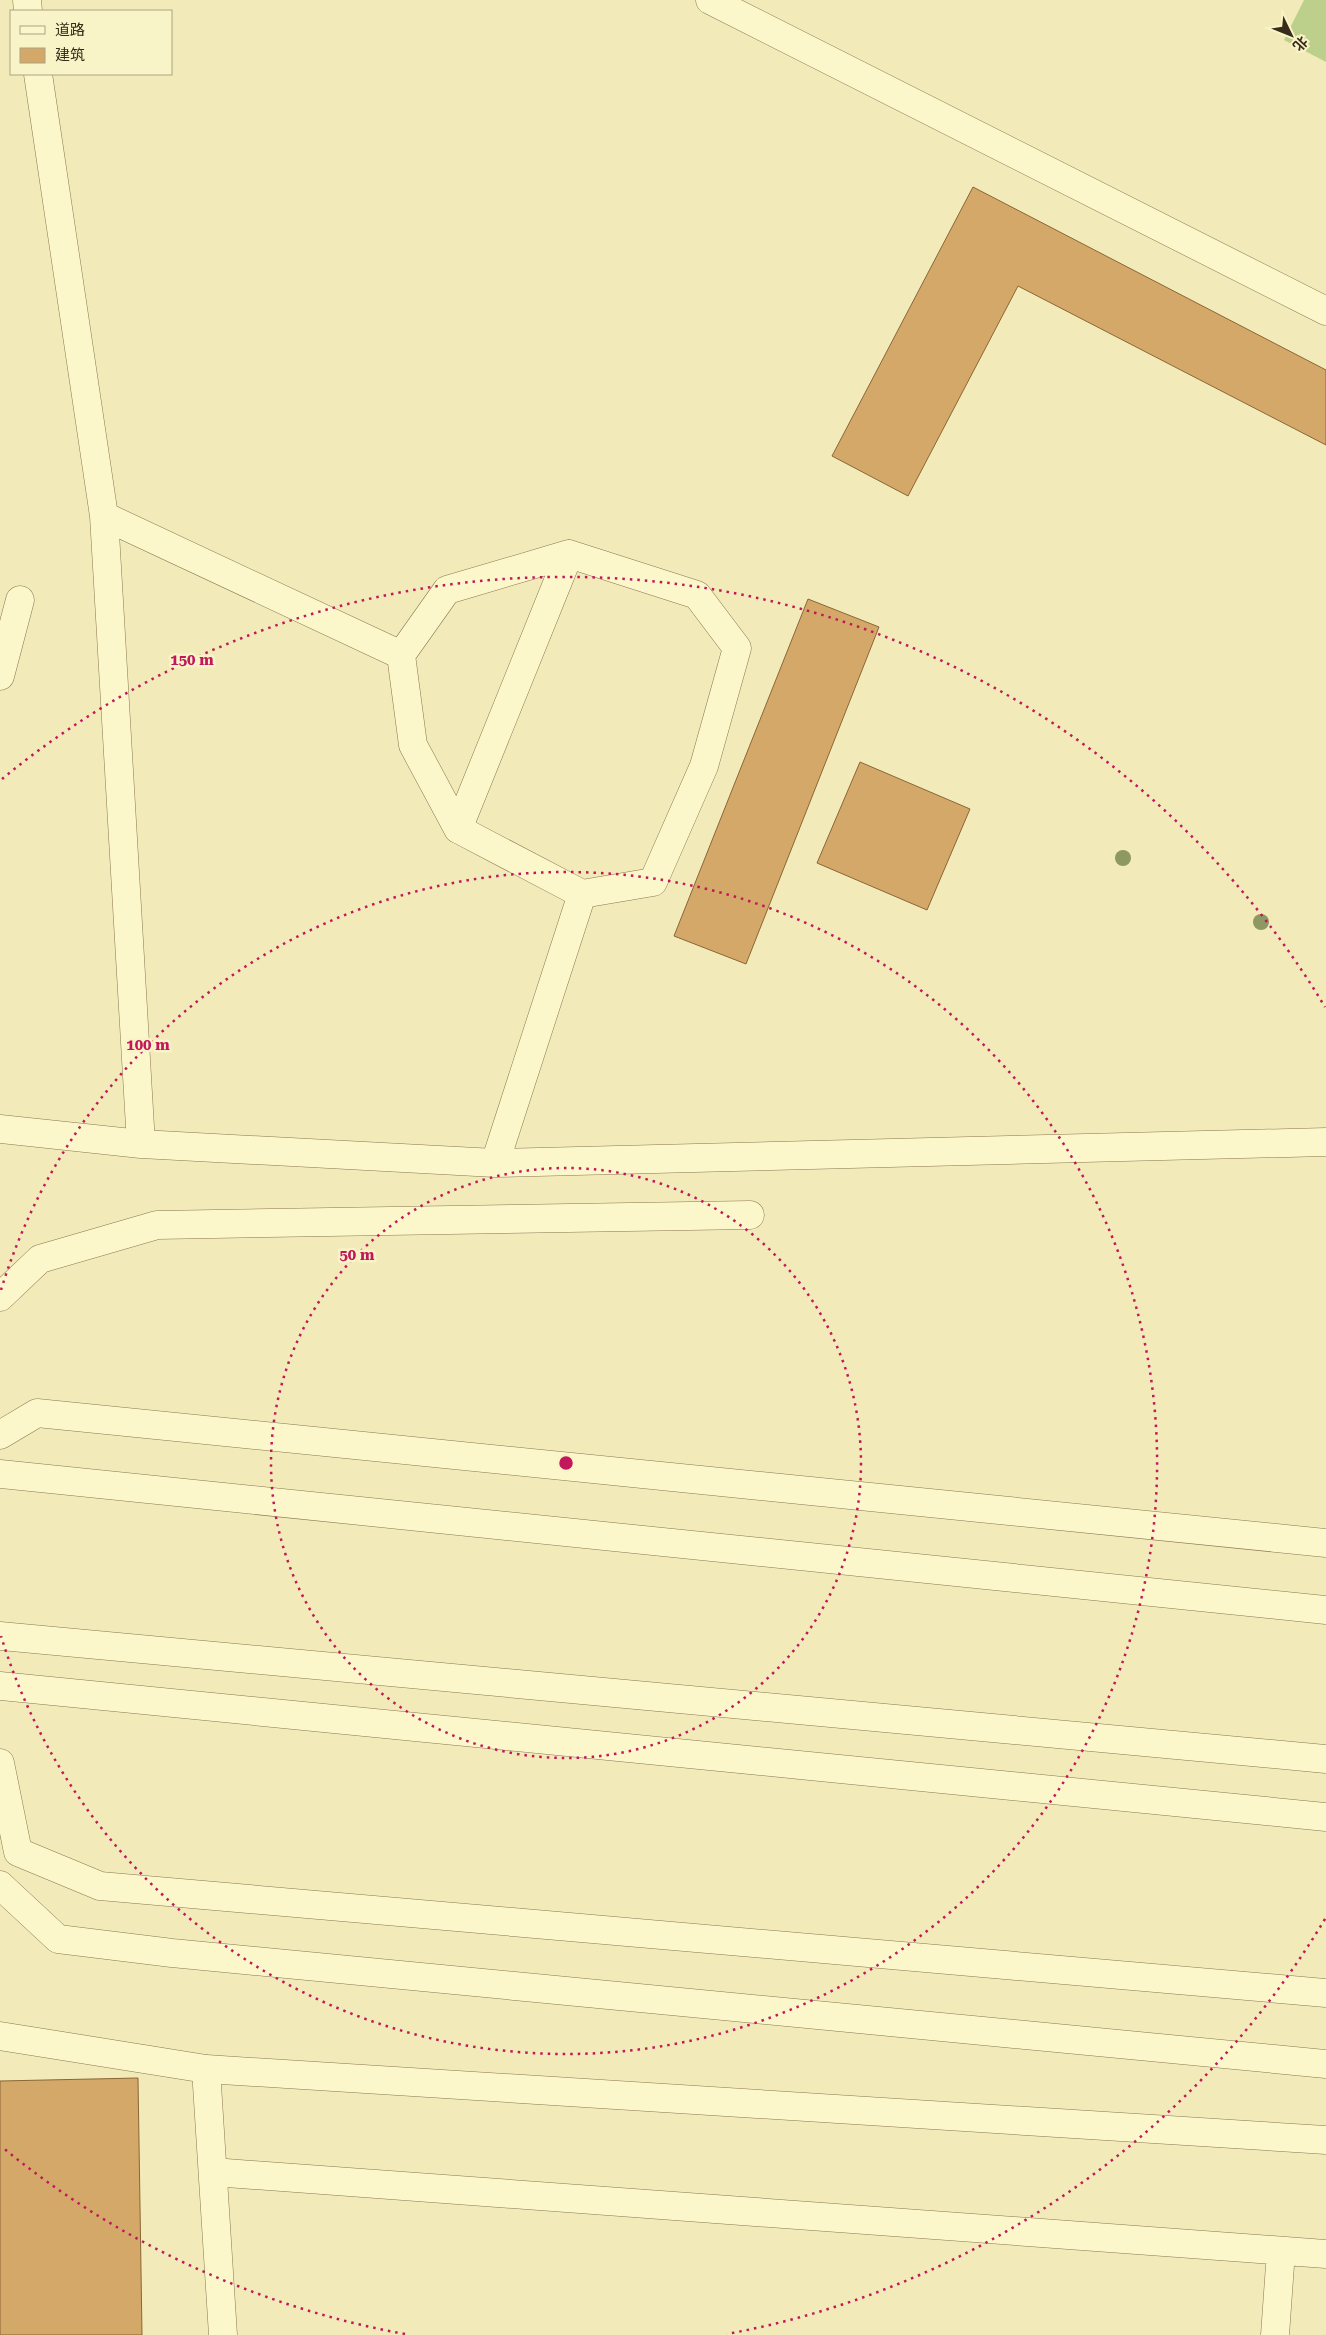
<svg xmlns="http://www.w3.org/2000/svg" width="1326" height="2335" viewBox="0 0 1326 2335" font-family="'Roboto Serif','Noto Sans SC',serif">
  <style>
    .green { fill: #bcd08b }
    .building { fill: #d4a869; stroke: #8a6635 }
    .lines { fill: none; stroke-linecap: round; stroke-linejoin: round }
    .minor-casing { stroke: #897852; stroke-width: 29 }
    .minor { stroke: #fcf6cb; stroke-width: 28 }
    .tree { fill: #8e9863 }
    .ring { fill: none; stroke: #c2185b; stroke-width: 2.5; stroke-dasharray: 2.5 5 }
    .centre { fill: #c2185b; stroke: #f9f3c8; stroke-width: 2.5 }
    .ring-label { font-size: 15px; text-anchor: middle; font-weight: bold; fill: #c2185b; stroke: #f9f3c8; stroke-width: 5; stroke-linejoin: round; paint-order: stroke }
  </style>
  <rect width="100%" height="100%" fill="#f2eab8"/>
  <path class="green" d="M 1304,0 L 1326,0 L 1326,62 L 1284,40 Z"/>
  <path class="building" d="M 973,187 L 1326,370 L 1326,445 L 1018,286 L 908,496 L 832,456 Z
    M 808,599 L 879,627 L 746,964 L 674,936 Z
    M 860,762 L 970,809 L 927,910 L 817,863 Z
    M 138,2078 L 142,2335 L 0,2335 L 0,2081 Z"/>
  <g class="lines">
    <defs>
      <path id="minor" d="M 27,0 L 28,11
        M 710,0 L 1326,311
        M 38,74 L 104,516 L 141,1144
        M 104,516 L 401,655
        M 569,554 L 697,595 L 737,648 L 704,766 L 653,882 L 582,894 L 458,829 L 413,745 L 401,655 L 447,590 Z
        M 0,676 L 20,600
        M 458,829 L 569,554
        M 0,1129 L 141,1144 L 495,1163 L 1326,1142
        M 495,1163 L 582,894
        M 0,1297 L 40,1259 L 157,1225 L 750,1215
        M 0,1435 L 37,1413 L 1326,1543
        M 0,1474 L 1326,1610
        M 0,1636 L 1326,1759
        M 0,1686 L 1326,1817
        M 0,1763 L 18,1852 L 100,1886 L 1326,1993
        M 0,1885 L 58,1939 L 172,1953 L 1326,2064
        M 0,2036 L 206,2069 L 1326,2140
        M 206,2069 L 223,2335
        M 213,2172 L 1326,2254
        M 1275,2335 L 1281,2251"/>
    </defs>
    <use href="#minor" class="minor-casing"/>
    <use href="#minor" class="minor"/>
  </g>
  <g class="tree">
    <circle cx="1123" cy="858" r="8"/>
    <circle cx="1261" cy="922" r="8"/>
  </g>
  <g class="ring">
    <circle cx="566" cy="1463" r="295"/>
    <path d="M1 1290A591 591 0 1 1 1 1636"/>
    <path d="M1325 1919A886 886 0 0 1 727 2334M405 2334A886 886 0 0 1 2 2147M2 779A886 886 0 0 1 1325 1007"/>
  </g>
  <circle cx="566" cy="1463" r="8" class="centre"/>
  <g class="ring-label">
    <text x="192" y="665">150 m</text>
    <text x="148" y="1050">100 m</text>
    <text x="357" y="1260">50 m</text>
  </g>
  <rect x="10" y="10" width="162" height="65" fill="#f9f3c8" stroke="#aba382"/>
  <rect x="20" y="26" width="25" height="8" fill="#fcf6cb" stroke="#aba382"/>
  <text x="55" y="35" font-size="15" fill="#362c19">道路</text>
  <rect x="20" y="48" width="25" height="15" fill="#d4a869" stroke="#aba382"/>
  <text x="55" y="60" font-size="15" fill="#362c19">建筑</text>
  <g transform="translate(1291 35) rotate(133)" stroke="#f9f3c8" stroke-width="4" paint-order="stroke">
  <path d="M0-4L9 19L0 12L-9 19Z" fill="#362c19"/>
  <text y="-8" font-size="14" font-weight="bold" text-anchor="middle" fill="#362c19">北</text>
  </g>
</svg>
